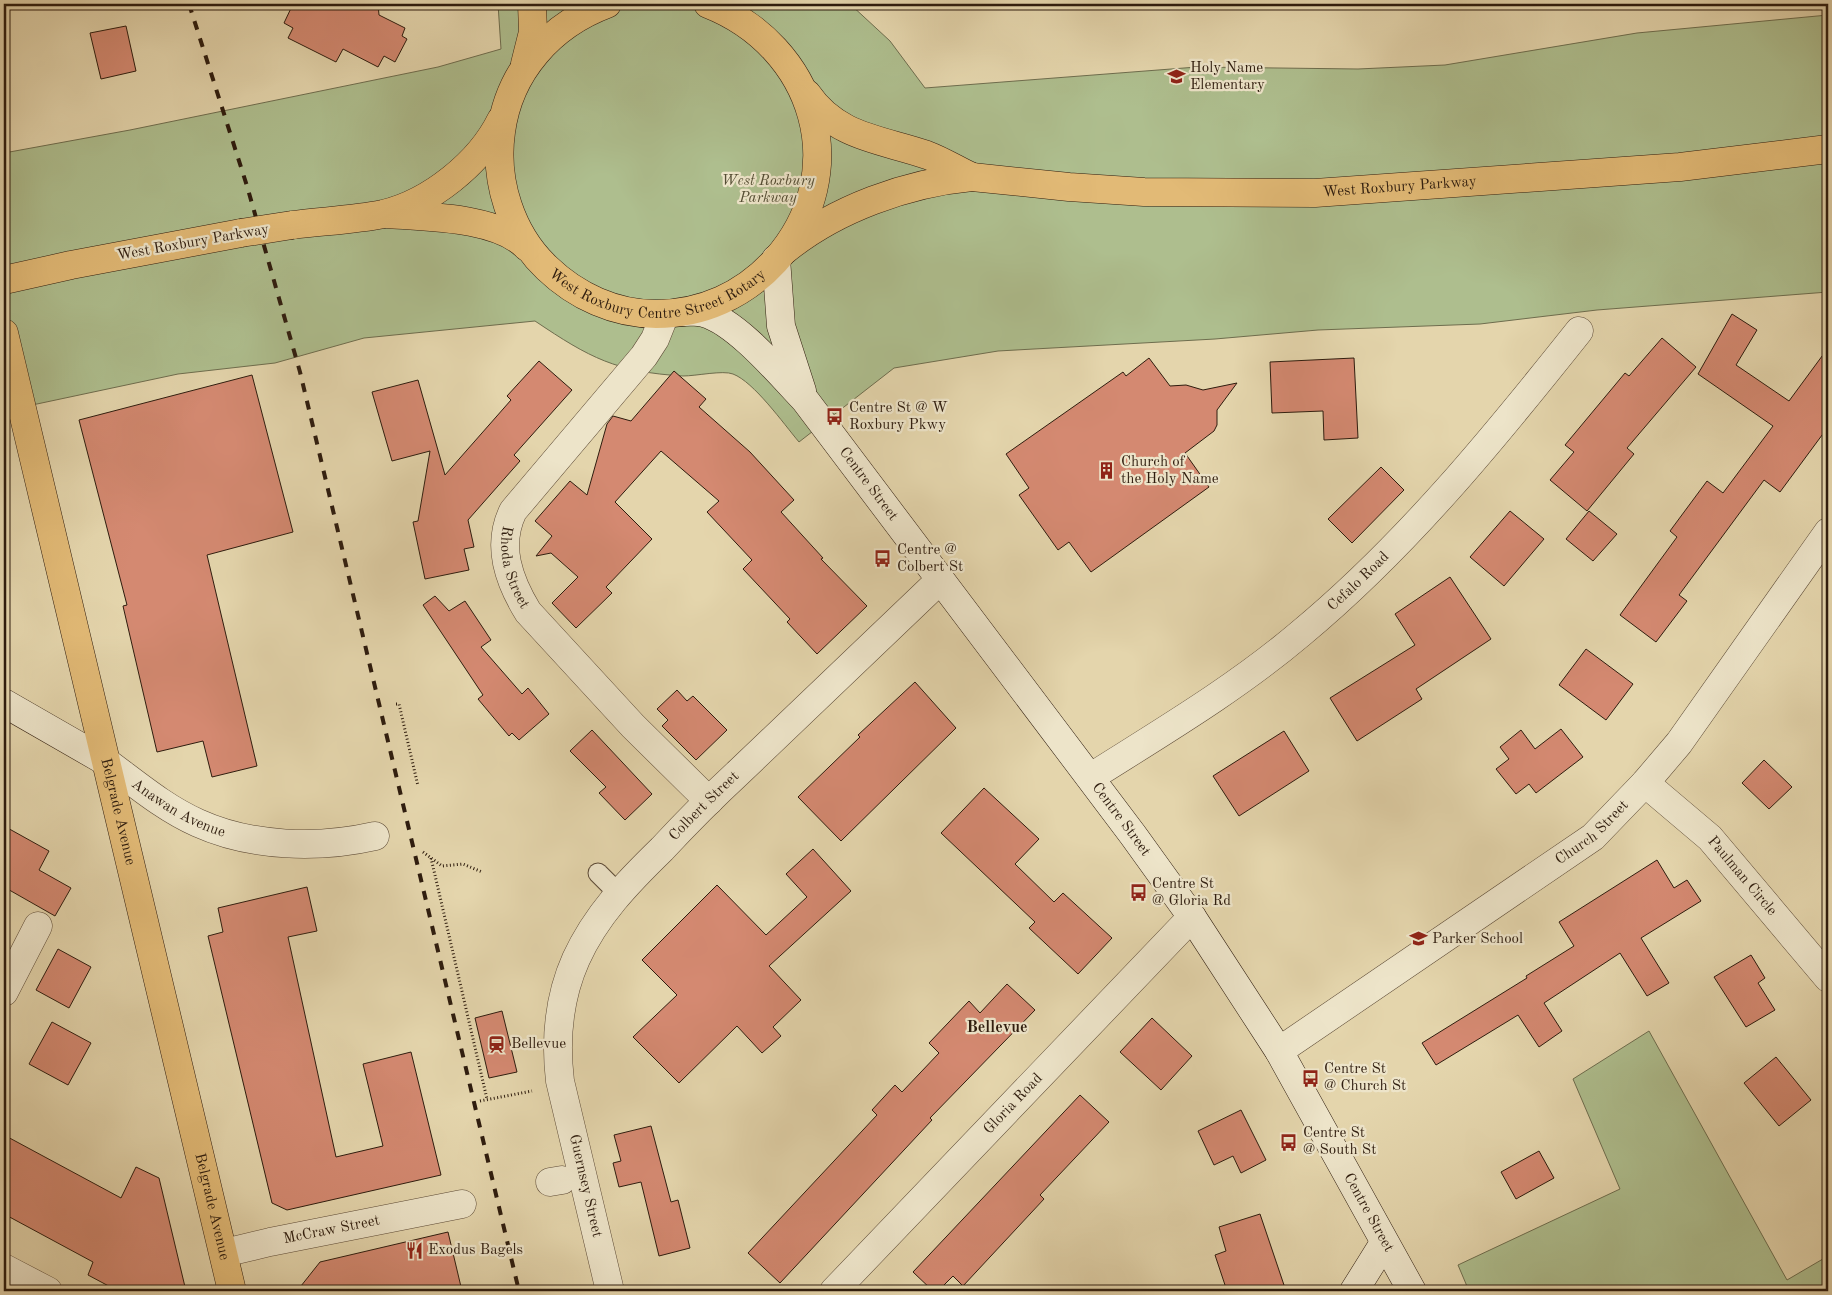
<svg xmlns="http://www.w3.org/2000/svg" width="1832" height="1295" viewBox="0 0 1832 1295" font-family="'Old Standard TT',serif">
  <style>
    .green { fill: #aebe8e; stroke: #6e6d4e }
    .building { fill: #d48971; stroke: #2e1c0e }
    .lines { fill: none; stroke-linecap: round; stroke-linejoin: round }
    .lane-casing { stroke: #5c4a36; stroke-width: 21 }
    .street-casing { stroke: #5c4a36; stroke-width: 29 }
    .secondary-casing { stroke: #2e1c0e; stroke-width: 29 }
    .primary-casing { stroke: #2e1c0e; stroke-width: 29 }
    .path { stroke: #2e1c0e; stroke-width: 3; stroke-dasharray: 1 2.5; stroke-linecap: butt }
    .lane { stroke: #ede4c9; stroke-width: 19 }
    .street { stroke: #ede4c9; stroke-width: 28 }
    .secondary { stroke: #ede4c9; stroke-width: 28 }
    .primary { stroke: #e2ba76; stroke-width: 28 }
    .rail { stroke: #2e1c0e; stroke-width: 4; stroke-dasharray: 9 9; stroke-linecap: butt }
    .primary-bridge-casing { stroke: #2e1c0e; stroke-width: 29; stroke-linecap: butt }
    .primary-bridge { stroke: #e2ba76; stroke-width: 28 }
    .labels { text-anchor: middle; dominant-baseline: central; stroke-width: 4.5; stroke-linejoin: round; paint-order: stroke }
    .poi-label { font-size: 15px; fill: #2e1c0e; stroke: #ede4c9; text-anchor: start }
    .park-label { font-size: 15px; font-style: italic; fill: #544d34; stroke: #ede4c9 }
    .street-label { font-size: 15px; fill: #2e1c0e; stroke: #ede4c9 }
    .neighbourhood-label { font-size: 16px; font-weight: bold; fill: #2e1c0e; stroke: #ede4c9 }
  </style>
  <rect width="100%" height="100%" fill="#e4d5ac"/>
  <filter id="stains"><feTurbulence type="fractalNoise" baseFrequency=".004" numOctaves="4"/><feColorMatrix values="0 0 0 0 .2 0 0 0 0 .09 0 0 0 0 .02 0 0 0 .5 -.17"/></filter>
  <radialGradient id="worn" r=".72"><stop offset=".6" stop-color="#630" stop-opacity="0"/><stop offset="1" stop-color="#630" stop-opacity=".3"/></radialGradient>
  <path class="green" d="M 498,4 L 850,4 L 890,41 L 925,88 L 1197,67 L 1358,69 L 1445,65 L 1637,33 L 1828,15 L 1828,292 L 1597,310 L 1480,324 L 1318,330 L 1215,339 L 998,351 L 894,368 L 799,442 C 783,423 754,382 733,374 C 723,370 696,376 683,376 C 616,372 590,358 535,321 L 364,338 L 275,363 L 178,374 L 4,411 L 4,153 L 130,130 L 438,67 L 501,49 Z
    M 1649,1031 L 1787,1280 L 1828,1256 L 1828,1291 L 1469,1291 L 1458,1265 L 1620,1189 L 1573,1079 Z"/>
  <path class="building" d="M 293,4 L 378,4 L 379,15 L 405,28 L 402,36 L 407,39 L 395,62 L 384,56 L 378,67 L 343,49 L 336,62 L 288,38 L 293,28 L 284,23 Z
    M 126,26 L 136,71 L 101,79 L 90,33 Z
    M 1732,314 L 1757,330 L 1736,365 L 1789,401 L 1828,348 L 1828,427 L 1780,492 L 1764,480 L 1679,595 L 1687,601 L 1656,642 L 1620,615 L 1677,537 L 1670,531 L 1707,481 L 1723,493 L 1773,426 L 1698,374 Z
    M 1662,338 L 1696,367 L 1627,448 L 1634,454 L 1587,511 L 1550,480 L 1574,452 L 1565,445 L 1625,373 L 1629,376 Z
    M 1149,358 L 1170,386 L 1186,385 L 1203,390 L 1237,383 L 1217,410 L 1217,425 L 1214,431 L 1185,453 L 1209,487 L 1091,572 L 1069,542 L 1058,550 L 1019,495 L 1029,488 L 1006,454 L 1123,372 L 1126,376 Z
    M 1354,358 L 1358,438 L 1324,440 L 1323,411 L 1272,413 L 1270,362 Z
    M 539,361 L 572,390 L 514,455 L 520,461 L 468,520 L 474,547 L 464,549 L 469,570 L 425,579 L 413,522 L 418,521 L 430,451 L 392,461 L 372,392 L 418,380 L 445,475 L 511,400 L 507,396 Z
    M 674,371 L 706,399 L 699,407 L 750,452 L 794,500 L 781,512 L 823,558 L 821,559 L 867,606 L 817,654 L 787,622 L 790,619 L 743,569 L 752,560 L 707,512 L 719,501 L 661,451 L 615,502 L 652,539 L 606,587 L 612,593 L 576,628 L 552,603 L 578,577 L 551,553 L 536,556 L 552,536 L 535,521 L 570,481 L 587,495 L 607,424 L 613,416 L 631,421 Z
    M 252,375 L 293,532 L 207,555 L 257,766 L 212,777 L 203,741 L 157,752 L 123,606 L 127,605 L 79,420 Z
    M 1381,467 L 1404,490 L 1352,543 L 1328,519 Z
    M 1510,511 L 1544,539 L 1504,586 L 1470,557 Z
    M 1589,511 L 1617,534 L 1593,561 L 1566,539 Z
    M 1450,577 L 1491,639 L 1416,689 L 1422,699 L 1357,741 L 1330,698 L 1415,645 L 1395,614 Z
    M 435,596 L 449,611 L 465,601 L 491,640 L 481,647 L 522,694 L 528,688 L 549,714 L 519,740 L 512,733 L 509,736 L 478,699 L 483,695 L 423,605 Z
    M 1586,649 L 1633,684 L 1606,720 L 1559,685 Z
    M 915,682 L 956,728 L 841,841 L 798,797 L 860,737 L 858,735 Z
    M 677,690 L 687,701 L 693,696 L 727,730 L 696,760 L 662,726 L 668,720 L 657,709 Z
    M 1561,729 L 1583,757 L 1536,793 L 1529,784 L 1516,794 L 1496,769 L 1509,759 L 1500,747 L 1521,730 L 1535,749 Z
    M 592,730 L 652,794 L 625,820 L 599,793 L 606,787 L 570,751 Z
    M 1284,731 L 1309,771 L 1239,816 L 1213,776 Z
    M 1764,760 L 1792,787 L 1769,809 L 1742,783 Z
    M 984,788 L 1039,839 L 1015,864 L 1054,902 L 1063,893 L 1112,938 L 1078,974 L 1029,928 L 1035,922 L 941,833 Z
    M 4,826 L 49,851 L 39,870 L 71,888 L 55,916 L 4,887 Z
    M 813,849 L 851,891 L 769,966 L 801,1000 L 773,1027 L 781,1036 L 762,1053 L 737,1026 L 679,1083 L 633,1037 L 677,995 L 642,960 L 717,885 L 766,935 L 807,897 L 786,874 Z
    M 1657,860 L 1674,888 L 1687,880 L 1701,901 L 1641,938 L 1669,983 L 1647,996 L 1620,953 L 1544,1003 L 1562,1031 L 1539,1047 L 1518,1015 L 1436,1065 L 1422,1043 L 1527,978 L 1526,976 L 1574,946 L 1559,922 Z
    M 307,887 L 317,931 L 288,937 L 336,1157 L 383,1146 L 363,1064 L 411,1052 L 441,1175 L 287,1210 L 272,1203 L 208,936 L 223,932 L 218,908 Z
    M 58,949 L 91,967 L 69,1008 L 36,990 Z
    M 1751,955 L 1765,978 L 1758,983 L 1775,1010 L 1746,1027 L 1714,977 Z
    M 1007,984 L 1035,1010 L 930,1118 L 932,1120 L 780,1283 L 748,1253 L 877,1115 L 872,1110 L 895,1085 L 902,1092 L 939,1053 L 929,1043 L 969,1001 L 980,1013 Z
    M 502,1011 L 517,1072 L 489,1078 L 475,1018 Z
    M 1152,1018 L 1192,1056 L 1161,1090 L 1120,1052 Z
    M 52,1022 L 91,1043 L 68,1085 L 29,1064 Z
    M 1776,1057 L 1811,1100 L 1779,1126 L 1744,1083 Z
    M 1080,1095 L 1109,1122 L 1040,1195 L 1044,1199 L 963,1286 L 953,1276 L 938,1291 L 933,1291 L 913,1272 Z
    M 1241,1110 L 1266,1160 L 1241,1173 L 1233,1156 L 1214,1165 L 1198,1131 Z
    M 651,1126 L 671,1202 L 678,1200 L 690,1248 L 659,1256 L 641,1182 L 619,1187 L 613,1163 L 621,1161 L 614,1135 Z
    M 4,1135 L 121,1198 L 136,1167 L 159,1178 L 186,1291 L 118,1291 L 88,1275 L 93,1262 L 4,1214 Z
    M 1539,1151 L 1554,1178 L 1516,1199 L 1501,1172 Z
    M 1260,1214 L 1286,1291 L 1227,1291 L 1215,1255 L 1226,1251 L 1219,1227 Z
    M 448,1232 L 462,1291 L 297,1291 L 320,1262 Z"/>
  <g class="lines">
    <defs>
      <path id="lane" d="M 598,873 L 618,893"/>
      <g id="street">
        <path id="s1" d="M 665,314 L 655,339 L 644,356 L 513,511 C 496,546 509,581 528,612 L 633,726 L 709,801"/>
        <path id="s2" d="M 105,761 C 135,783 164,808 198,823 C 251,847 318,849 375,836"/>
        <path id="s3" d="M 1091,777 C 1162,732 1235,689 1300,634 C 1406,546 1494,438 1579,331"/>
        <path id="s4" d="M 1645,783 L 1710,838 L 1828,978"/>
        <path d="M 4,992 L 38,926"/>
        <path id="s5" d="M 1279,1051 L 1593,837 L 1645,783 L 1679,743 L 1828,532"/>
        <path d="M 550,1182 L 562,1180"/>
        <path id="s6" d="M 224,1253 L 270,1242 L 462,1204"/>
        <path d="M 4,1268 L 48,1291"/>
        <path id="s7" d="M 610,1291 L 560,1081 C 555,1039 559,997 576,959 C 596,915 628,882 662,849 C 687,822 713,796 740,771 C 806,708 873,644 940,580"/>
        <path id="s8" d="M 834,1291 L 1192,917"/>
      </g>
      <g id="secondary">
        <path d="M 776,259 L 781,326 L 802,391"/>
        <path id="s9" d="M 685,312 C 691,312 698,311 704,313 C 737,322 781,375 805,400 L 1133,835 L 1192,917 L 1279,1051 L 1412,1291"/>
        <path d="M 4,703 L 105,761"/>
        <path d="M 1354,1291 L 1384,1243"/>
      </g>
      <g id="primary">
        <path id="s10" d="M 607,4 C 551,25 509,71 501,132 C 494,181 511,234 547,268 C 576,296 615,314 656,314 C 702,314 744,295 775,261 C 855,172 815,46 708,4"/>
        <path d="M 525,64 L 533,32 L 532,4"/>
        <path d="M 807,94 C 837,138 881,139 927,155 C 943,161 957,170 972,177"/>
        <path d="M 387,214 C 428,217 498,217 527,247"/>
        <path d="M 292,225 C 322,221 354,220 383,214 C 430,203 480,163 501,120"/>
        <path id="s11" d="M 785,250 C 835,209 907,183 972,177 L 1069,187 L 1144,192 L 1315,193 L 1680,167 L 1828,149"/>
        <path d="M 4,280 L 71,265 L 241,233"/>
        <path id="s12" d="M 4,333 L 232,1291"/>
      </g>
    </defs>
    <use href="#lane" class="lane-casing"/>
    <use href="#street" class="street-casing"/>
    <use href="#secondary" class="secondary-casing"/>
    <use href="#primary" class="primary-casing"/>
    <path class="path" d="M 396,704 L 399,704 L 418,786
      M 423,852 L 442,866 L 463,864 L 482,872
      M 431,858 L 487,1099
      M 480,1101 L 532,1091"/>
    <use href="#lane" class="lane"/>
    <use href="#street" class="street"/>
    <use href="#secondary" class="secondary"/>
    <use href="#primary" class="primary"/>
    <path class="rail" d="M 189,4 L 247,186 L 300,372 L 519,1291"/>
    <defs>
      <path id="primary-bridge" d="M 241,233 L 292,225"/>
    </defs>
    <use href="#primary-bridge" class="primary-bridge-casing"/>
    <use href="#primary-bridge" class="primary-bridge"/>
  </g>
  <defs>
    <symbol id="school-bare" viewBox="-9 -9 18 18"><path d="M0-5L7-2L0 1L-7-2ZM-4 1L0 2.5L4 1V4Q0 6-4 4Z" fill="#8f2418" stroke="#ede4c9" stroke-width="2.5" paint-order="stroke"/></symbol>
    <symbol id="bus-bare" viewBox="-9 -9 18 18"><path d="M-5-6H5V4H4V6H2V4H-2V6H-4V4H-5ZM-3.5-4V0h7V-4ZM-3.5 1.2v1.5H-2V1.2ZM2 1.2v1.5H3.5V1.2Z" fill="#8f2418" stroke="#ede4c9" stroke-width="2.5" paint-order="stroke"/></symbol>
    <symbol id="building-bare" viewBox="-9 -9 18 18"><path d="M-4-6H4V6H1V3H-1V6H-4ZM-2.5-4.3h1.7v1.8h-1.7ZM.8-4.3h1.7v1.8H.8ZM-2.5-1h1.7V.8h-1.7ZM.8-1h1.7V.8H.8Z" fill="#8f2418" stroke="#ede4c9" stroke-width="2.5" paint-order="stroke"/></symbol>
    <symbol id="station-bare" viewBox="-9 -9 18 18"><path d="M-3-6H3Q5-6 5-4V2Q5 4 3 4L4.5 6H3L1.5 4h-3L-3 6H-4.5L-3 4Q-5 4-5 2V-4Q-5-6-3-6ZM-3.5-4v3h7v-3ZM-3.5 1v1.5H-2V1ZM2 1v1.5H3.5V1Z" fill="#8f2418" stroke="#ede4c9" stroke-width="2.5" paint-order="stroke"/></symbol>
    <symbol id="restaurant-bare" viewBox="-9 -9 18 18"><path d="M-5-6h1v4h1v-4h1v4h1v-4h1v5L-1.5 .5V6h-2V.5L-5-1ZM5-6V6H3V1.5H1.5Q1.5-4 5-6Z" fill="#8f2418" stroke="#ede4c9" stroke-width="2.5" paint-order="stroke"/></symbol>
  </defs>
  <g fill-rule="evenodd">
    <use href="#school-bare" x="1164" y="64" width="25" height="25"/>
    <use href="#bus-bare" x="822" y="404" width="25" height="25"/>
    <use href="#building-bare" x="1094" y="458" width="25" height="25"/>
    <use href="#bus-bare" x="870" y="546" width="25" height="25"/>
    <use href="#bus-bare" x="1126" y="880" width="25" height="25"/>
    <use href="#school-bare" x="1406" y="926" width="25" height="25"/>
    <use href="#station-bare" x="484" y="1032" width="25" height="25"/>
    <use href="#bus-bare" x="1298" y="1066" width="25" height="25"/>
    <use href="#bus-bare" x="1276" y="1130" width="25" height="25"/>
    <use href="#restaurant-bare" x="402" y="1238" width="25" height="25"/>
  </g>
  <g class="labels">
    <g class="poi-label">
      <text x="1190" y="68">Holy Name<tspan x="1190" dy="17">Elementary</tspan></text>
      <text x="849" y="408">Centre St @ W<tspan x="849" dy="17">Roxbury Pkwy</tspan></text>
      <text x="1121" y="462">Church of<tspan x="1121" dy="17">the Holy Name</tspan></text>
      <text x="897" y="550">Centre @<tspan x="897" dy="17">Colbert St</tspan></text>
      <text x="1152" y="884">Centre St<tspan x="1152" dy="17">@ Gloria Rd</tspan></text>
      <text x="1432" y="939">Parker School</text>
      <text x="511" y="1044">Bellevue</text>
      <text x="1324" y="1069">Centre St<tspan x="1324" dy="17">@ Church St</tspan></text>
      <text x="1303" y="1133">Centre St<tspan x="1303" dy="17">@ South St</tspan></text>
      <text x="428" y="1250">Exodus Bagels</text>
    </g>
    <g class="park-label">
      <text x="768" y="181">West Roxbury<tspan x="768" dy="17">Parkway</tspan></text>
    </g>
    <g class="street-label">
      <text stroke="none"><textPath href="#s11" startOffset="632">West Roxbury Parkway</textPath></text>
      <text transform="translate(193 243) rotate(-10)">West Roxbury Parkway</text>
      <text stroke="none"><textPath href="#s10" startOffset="446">West Roxbury Centre Street Rotary</textPath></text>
      <text stroke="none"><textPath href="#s9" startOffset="259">Centre Street</textPath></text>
      <text stroke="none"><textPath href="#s1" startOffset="309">Rhoda Street</textPath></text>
      <text stroke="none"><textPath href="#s3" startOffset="332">Cefalo Road</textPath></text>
      <text stroke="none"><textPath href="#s2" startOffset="88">Anawan Avenue</textPath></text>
      <text stroke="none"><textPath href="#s7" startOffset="541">Colbert Street</textPath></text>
      <text stroke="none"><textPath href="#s12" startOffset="492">Belgrade Avenue</textPath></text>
      <text stroke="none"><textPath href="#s9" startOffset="679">Centre Street</textPath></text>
      <text stroke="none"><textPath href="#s5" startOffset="382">Church Street</textPath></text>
      <text stroke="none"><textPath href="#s4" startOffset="135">Paulman Circle</textPath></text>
      <text stroke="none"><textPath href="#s8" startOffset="259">Gloria Road</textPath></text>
      <text transform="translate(585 1186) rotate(77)">Guernsey Street</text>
      <text stroke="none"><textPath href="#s12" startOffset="898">Belgrade Avenue</textPath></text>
      <text stroke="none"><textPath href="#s9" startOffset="1144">Centre Street</textPath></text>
      <text stroke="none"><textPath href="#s6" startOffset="110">McCraw Street</textPath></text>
    </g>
    <g class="neighbourhood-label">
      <text x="997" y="1028">Bellevue</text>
    </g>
  </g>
  <rect width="1832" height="1295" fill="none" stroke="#e4d5ac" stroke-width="20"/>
  <rect x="5" y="5" width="1822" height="1285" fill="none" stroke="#2e1c0e" stroke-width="2.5"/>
  <rect x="10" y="10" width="1812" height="1275" fill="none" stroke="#2e1c0e"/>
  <rect width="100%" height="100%" filter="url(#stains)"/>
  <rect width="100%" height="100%" fill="url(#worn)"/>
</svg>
